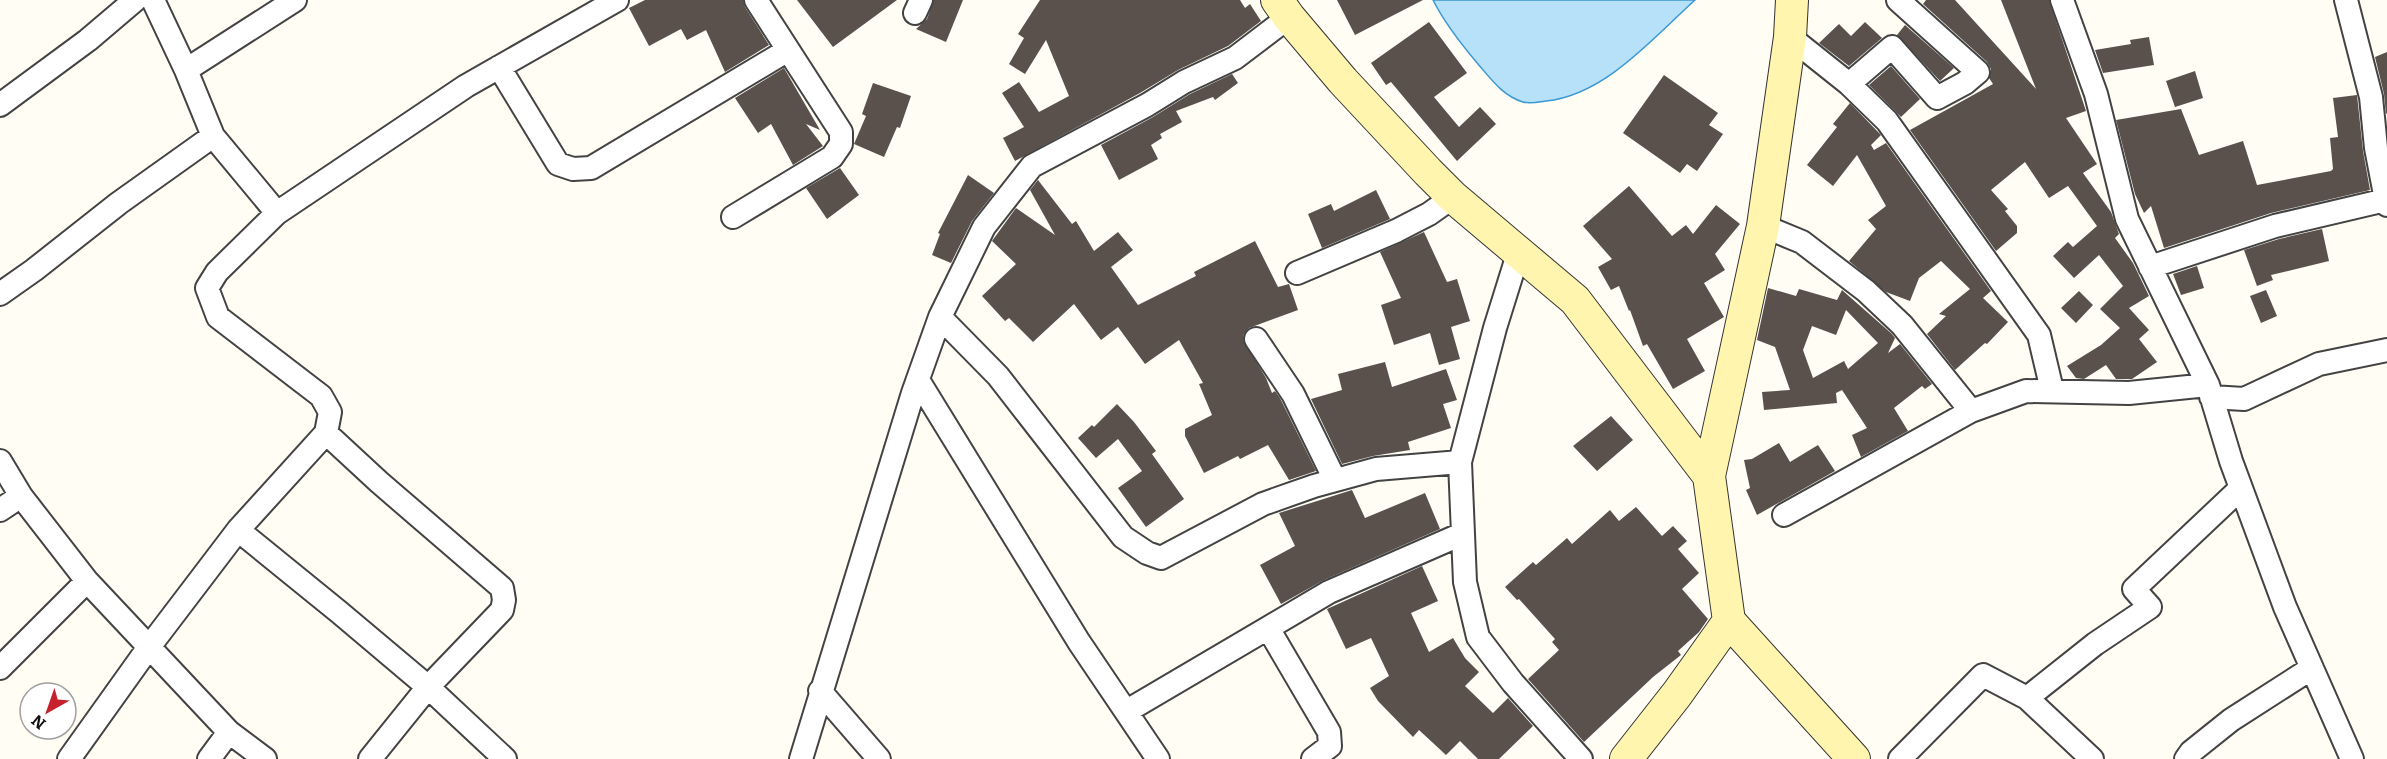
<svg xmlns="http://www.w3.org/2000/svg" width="2387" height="759" viewBox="0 0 2387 759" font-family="Bitter,serif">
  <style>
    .water { fill: #b6e1f9; stroke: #3a98d3; stroke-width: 1.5 }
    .building { fill: #5a514c; fill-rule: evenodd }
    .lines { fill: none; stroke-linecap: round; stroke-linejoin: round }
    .street-casing { stroke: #434343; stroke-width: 26 }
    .secondary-casing { stroke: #323232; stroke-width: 34 }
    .street { stroke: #fff; stroke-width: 22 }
    .secondary { stroke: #fff5af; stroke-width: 32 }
  </style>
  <rect width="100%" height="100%" fill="#fffdf4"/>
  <path class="water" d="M 1433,0 L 1695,0 C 1653,38 1605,95 1546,101 C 1539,102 1529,104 1523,102 C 1503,96 1491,79 1478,64 C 1461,44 1445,24 1433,0 Z"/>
  <path class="building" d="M 645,0 L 743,0 L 745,7 L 769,45 L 725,72 L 706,30 L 687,40 L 681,29 L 649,46 L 629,8 Z
    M 797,0 L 897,0 L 833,47 Z
    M 934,0 L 963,0 L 946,42 L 916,29 L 927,19 Z
    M 1040,0 L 1240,0 L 1245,8 L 1250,4 L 1261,21 L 1228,46 L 1178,70 L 1140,93 L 1015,161 L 1003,138 L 1024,127 L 1002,93 L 1019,82 L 1039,112 L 1069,96 L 1046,40 L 1025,74 L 1009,64 L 1024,38 L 1018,34 Z
    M 1337,0 L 1423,0 L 1355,35 Z
    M 1926,0 L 1955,0 L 2036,89 L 2001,0 L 2049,0 L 2086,111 L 2066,118 L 2097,164 L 2083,173 L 2111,212 L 2119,234 L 2115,238 L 2133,263 L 2149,296 L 2129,308 L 2149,330 L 2139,339 L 2157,362 L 2132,379 L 2116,379 L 2106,365 L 2084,379 L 2076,378 L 2067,366 L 2101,345 L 2120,328 L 2100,309 L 2123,286 L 2099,255 L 2074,278 L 2053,256 L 2068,242 L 2073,247 L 2097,226 L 2068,186 L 2049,198 L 2025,162 L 1991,190 L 2008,209 L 2005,211 L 2017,226 L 2017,233 L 1996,251 L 1910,130 L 1993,84 L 1989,78 L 1991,69 L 1987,62 L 1923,4 Z
    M 1429,22 L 1467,73 L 1434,97 L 1459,127 L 1480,107 L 1496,124 L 1457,161 L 1391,82 L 1386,85 L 1371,63 Z
    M 1865,22 L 1882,38 L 1849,66 L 1819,43 L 1839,24 L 1851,36 Z
    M 1905,25 L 1954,68 L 1940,81 L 1897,35 Z
    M 2149,37 L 2154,65 L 2103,73 L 2095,50 L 2131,44 L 2130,40 Z
    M 2387,52 L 2387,113 L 2386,114 L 2384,94 L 2375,57 Z
    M 1891,66 L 1920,99 L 1901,117 L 1869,85 Z
    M 784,68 L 820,130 L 806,124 L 823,146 L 793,165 L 771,124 L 758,133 L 735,98 Z
    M 2195,71 L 2203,98 L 2175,107 L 2166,81 Z
    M 1232,74 L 1238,83 L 1215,100 L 1213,97 L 1176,111 L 1182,122 L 1160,134 L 1162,138 L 1151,145 L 1158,159 L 1119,180 L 1101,145 L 1153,117 L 1190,94 Z
    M 1664,75 L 1718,113 L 1709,125 L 1723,134 L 1697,171 L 1687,164 L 1680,173 L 1623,133 Z
    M 873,83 L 911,96 L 900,128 L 897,127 L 884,157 L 854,144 L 866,116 L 862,114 Z
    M 2357,95 L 2363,151 L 2370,190 L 2271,213 L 2164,248 L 2151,206 L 2144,213 L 2135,194 L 2116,120 L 2181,109 L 2199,155 L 2243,141 L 2257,185 L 2331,171 L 2333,169 L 2330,138 L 2338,137 L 2333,98 Z
    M 1850,103 L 1881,135 L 1871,145 L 1874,150 L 1886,143 L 1991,291 L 1983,298 L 2008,322 L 1987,344 L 1985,343 L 1955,370 L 1927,334 L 1946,316 L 1939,314 L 1970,289 L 1941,261 L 1919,278 L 1910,301 L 1886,292 L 1849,261 L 1876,229 L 1868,220 L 1886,206 L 1857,155 L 1833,186 L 1807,165 L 1837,127 L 1833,124 Z
    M 840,168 L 859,195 L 827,219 L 806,188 Z
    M 968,175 L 994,193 L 972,221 L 951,263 L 932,255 L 940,234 L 938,233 Z
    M 1038,180 L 1072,224 L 1076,221 L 1094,251 L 1118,232 L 1133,250 L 1111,267 L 1138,305 L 1196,276 L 1194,272 L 1255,241 L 1278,287 L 1289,284 L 1298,310 L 1249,328 L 1244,334 L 1243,340 L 1266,378 L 1272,393 L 1275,391 L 1280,398 L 1316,471 L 1289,480 L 1268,445 L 1240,459 L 1238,456 L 1204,473 L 1185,436 L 1185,429 L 1212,415 L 1199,384 L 1203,383 L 1179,340 L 1145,364 L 1118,327 L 1101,340 L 1074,304 L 1033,342 L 1009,318 L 1005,321 L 982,296 L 1016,264 L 992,241 L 1016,208 L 1055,235 L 1030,190 Z
    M 1629,186 L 1672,236 L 1686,225 L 1693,234 L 1716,205 L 1740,224 L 1715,254 L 1725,270 L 1704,283 L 1724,317 L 1687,339 L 1705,371 L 1673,389 L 1647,344 L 1643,346 L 1630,310 L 1629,311 L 1619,286 L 1611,290 L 1598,267 L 1612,259 L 1583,226 Z
    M 1376,190 L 1390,219 L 1322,248 L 1308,214 L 1331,204 L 1334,211 Z
    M 2322,229 L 2329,261 L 2271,275 L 2273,280 L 2257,286 L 2244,250 L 2279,239 Z
    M 1424,232 L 1447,282 L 1457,279 L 1470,321 L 1451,327 L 1460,359 L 1439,365 L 1430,333 L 1394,345 L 1381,305 L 1401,298 L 1380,252 Z
    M 2197,266 L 2204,288 L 2181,295 L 2173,274 Z
    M 1768,288 L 1796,296 L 1799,289 L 1837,300 L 1842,290 L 1892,334 L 1895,338 L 1888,353 L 1900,344 L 1932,384 L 1925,389 L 1922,386 L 1894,408 L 1908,431 L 1861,457 L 1852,435 L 1867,428 L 1842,390 L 1836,393 L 1837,403 L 1764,410 L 1762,392 L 1790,390 L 1775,347 L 1757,340 ZM 1846,310 L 1878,343 L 1848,369 L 1844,361 L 1813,378 L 1803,350 L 1812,326 L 1836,335 Z
    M 2266,290 L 2277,316 L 2261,323 L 2250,296 Z
    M 2079,291 L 2093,305 L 2076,323 L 2061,308 Z
    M 1385,362 L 1392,387 L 1446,369 L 1457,400 L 1443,404 L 1451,428 L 1408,442 L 1410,450 L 1373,456 L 1342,464 L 1311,399 L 1342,390 L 1338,374 Z
    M 1117,404 L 1134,422 L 1156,451 L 1152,454 L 1184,499 L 1146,527 L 1118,488 L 1142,471 L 1118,439 L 1096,458 L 1078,438 L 1092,425 L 1094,427 Z
    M 1611,416 L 1633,440 L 1597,471 L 1573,446 Z
    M 1779,443 L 1790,462 L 1818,445 L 1835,471 L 1757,515 L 1746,490 L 1750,488 L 1744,460 L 1752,459 Z
    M 1352,490 L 1365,518 L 1425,493 L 1440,529 L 1324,580 L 1281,604 L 1260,565 L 1295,546 L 1279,513 Z
    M 1636,507 L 1662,536 L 1673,526 L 1687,541 L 1678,549 L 1699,573 L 1682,589 L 1708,619 L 1699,632 L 1678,651 L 1681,655 L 1653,677 L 1584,742 L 1528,679 L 1559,650 L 1552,642 L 1555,639 L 1519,599 L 1517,600 L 1505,587 L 1533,562 L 1536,565 L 1567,538 L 1572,544 L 1610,510 L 1619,521 Z
    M 1422,566 L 1438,601 L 1411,613 L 1429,652 L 1453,638 L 1465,658 L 1479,672 L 1465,686 L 1493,713 L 1508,698 L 1533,726 L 1499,759 L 1478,759 L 1460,741 L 1446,755 L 1419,730 L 1413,737 L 1378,701 L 1370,688 L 1389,676 L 1371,638 L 1346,649 L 1327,609 Z"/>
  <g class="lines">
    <defs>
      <path id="street" d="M 153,0 L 186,70
        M 2062,0 L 2096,94 L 2127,219 L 2208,385 L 2231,461 L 2285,607 L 2352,759
        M 2346,0 L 2371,97 L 2376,148 L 2387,205
        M 915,13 L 921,0
        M 1790,37 L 1849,84 L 1887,121 L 2039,335 L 2052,390
        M 499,67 L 558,164 L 573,169 L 591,168 L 788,50
        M 1849,84 L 1892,47 L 1937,98 L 1965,83 L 1978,72 L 1898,0
        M 0,105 L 88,40 L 135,0
        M 213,136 L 186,70 L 295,0
        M 277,213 L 466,86 L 617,0
        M 733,217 L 832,157 L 841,144 L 841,132 L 756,0
        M 1763,226 L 1802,242 L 1866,291 L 1902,325 L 1971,411
        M 1519,251 L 1495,328 L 1460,462 L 1465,582 L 1478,637 L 1513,683 L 1581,759
        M 2150,267 L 2275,226 L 2386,200
        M 1297,273 L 1396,231 L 1429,214 L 1453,197
        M 0,294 L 34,270 L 119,203 L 213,136 L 277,213 L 217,272 L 207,288 L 218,317 L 321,396 L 330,412 L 326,433
        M 940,317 L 998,376 L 1123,537 L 1147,553 L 1161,558 L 1263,504 L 1314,486 L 1376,469 L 1460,462
        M 1256,339 L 1293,394 L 1335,480
        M 918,380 L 1079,642 L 1158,759
        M 2211,397 L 2244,399 L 2319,364 L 2387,350
        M 0,461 L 21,496 L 87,581 L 229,732 L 265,759
        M 0,510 L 21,496
        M 1784,515 L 1971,411 L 2026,391 L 2129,393 L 2208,385
        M 238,530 L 339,612 L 428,687 L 505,759
        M 0,668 L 87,581
        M 820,691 L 879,759
        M 2027,698 L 2092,759
        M 1127,711 L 1268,628
        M 69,759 L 149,647 L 238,530 L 326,433 L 379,482 L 502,588 L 504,600 L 502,610 L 428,687 L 370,759
        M 209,759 L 229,732
        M 801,759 L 913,393 L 940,317 L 984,227 L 1032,166 L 1147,105 L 1184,82 L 1235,58 L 1289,17
        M 1313,759 L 1330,746 L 1329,732 L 1268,628 L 1329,592 L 1462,534
        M 1900,759 L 1983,675 L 2027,698 L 2095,644 L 2150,607 L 2134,589 L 2241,488
        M 2186,759 L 2191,752 L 2231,720 L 2312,668"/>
      <path id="secondary" d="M 1277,0 L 1289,17 L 1343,81 L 1428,172 L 1453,197 L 1575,300 L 1709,476
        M 1729,621 L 1854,759
        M 1626,759 L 1677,694 L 1729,621 L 1709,476 L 1763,226 L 1790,37 L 1792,0"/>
    </defs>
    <use href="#street" class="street-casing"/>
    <use href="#secondary" class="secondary-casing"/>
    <use href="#street" class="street"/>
    <use href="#secondary" class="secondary"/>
  </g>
  <g transform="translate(48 711) rotate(220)"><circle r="28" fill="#ffffff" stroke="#9f9f9f" stroke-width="1.5"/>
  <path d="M0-4.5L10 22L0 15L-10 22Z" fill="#c7212c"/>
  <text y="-9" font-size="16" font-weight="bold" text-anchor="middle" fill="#101010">N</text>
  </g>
</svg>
